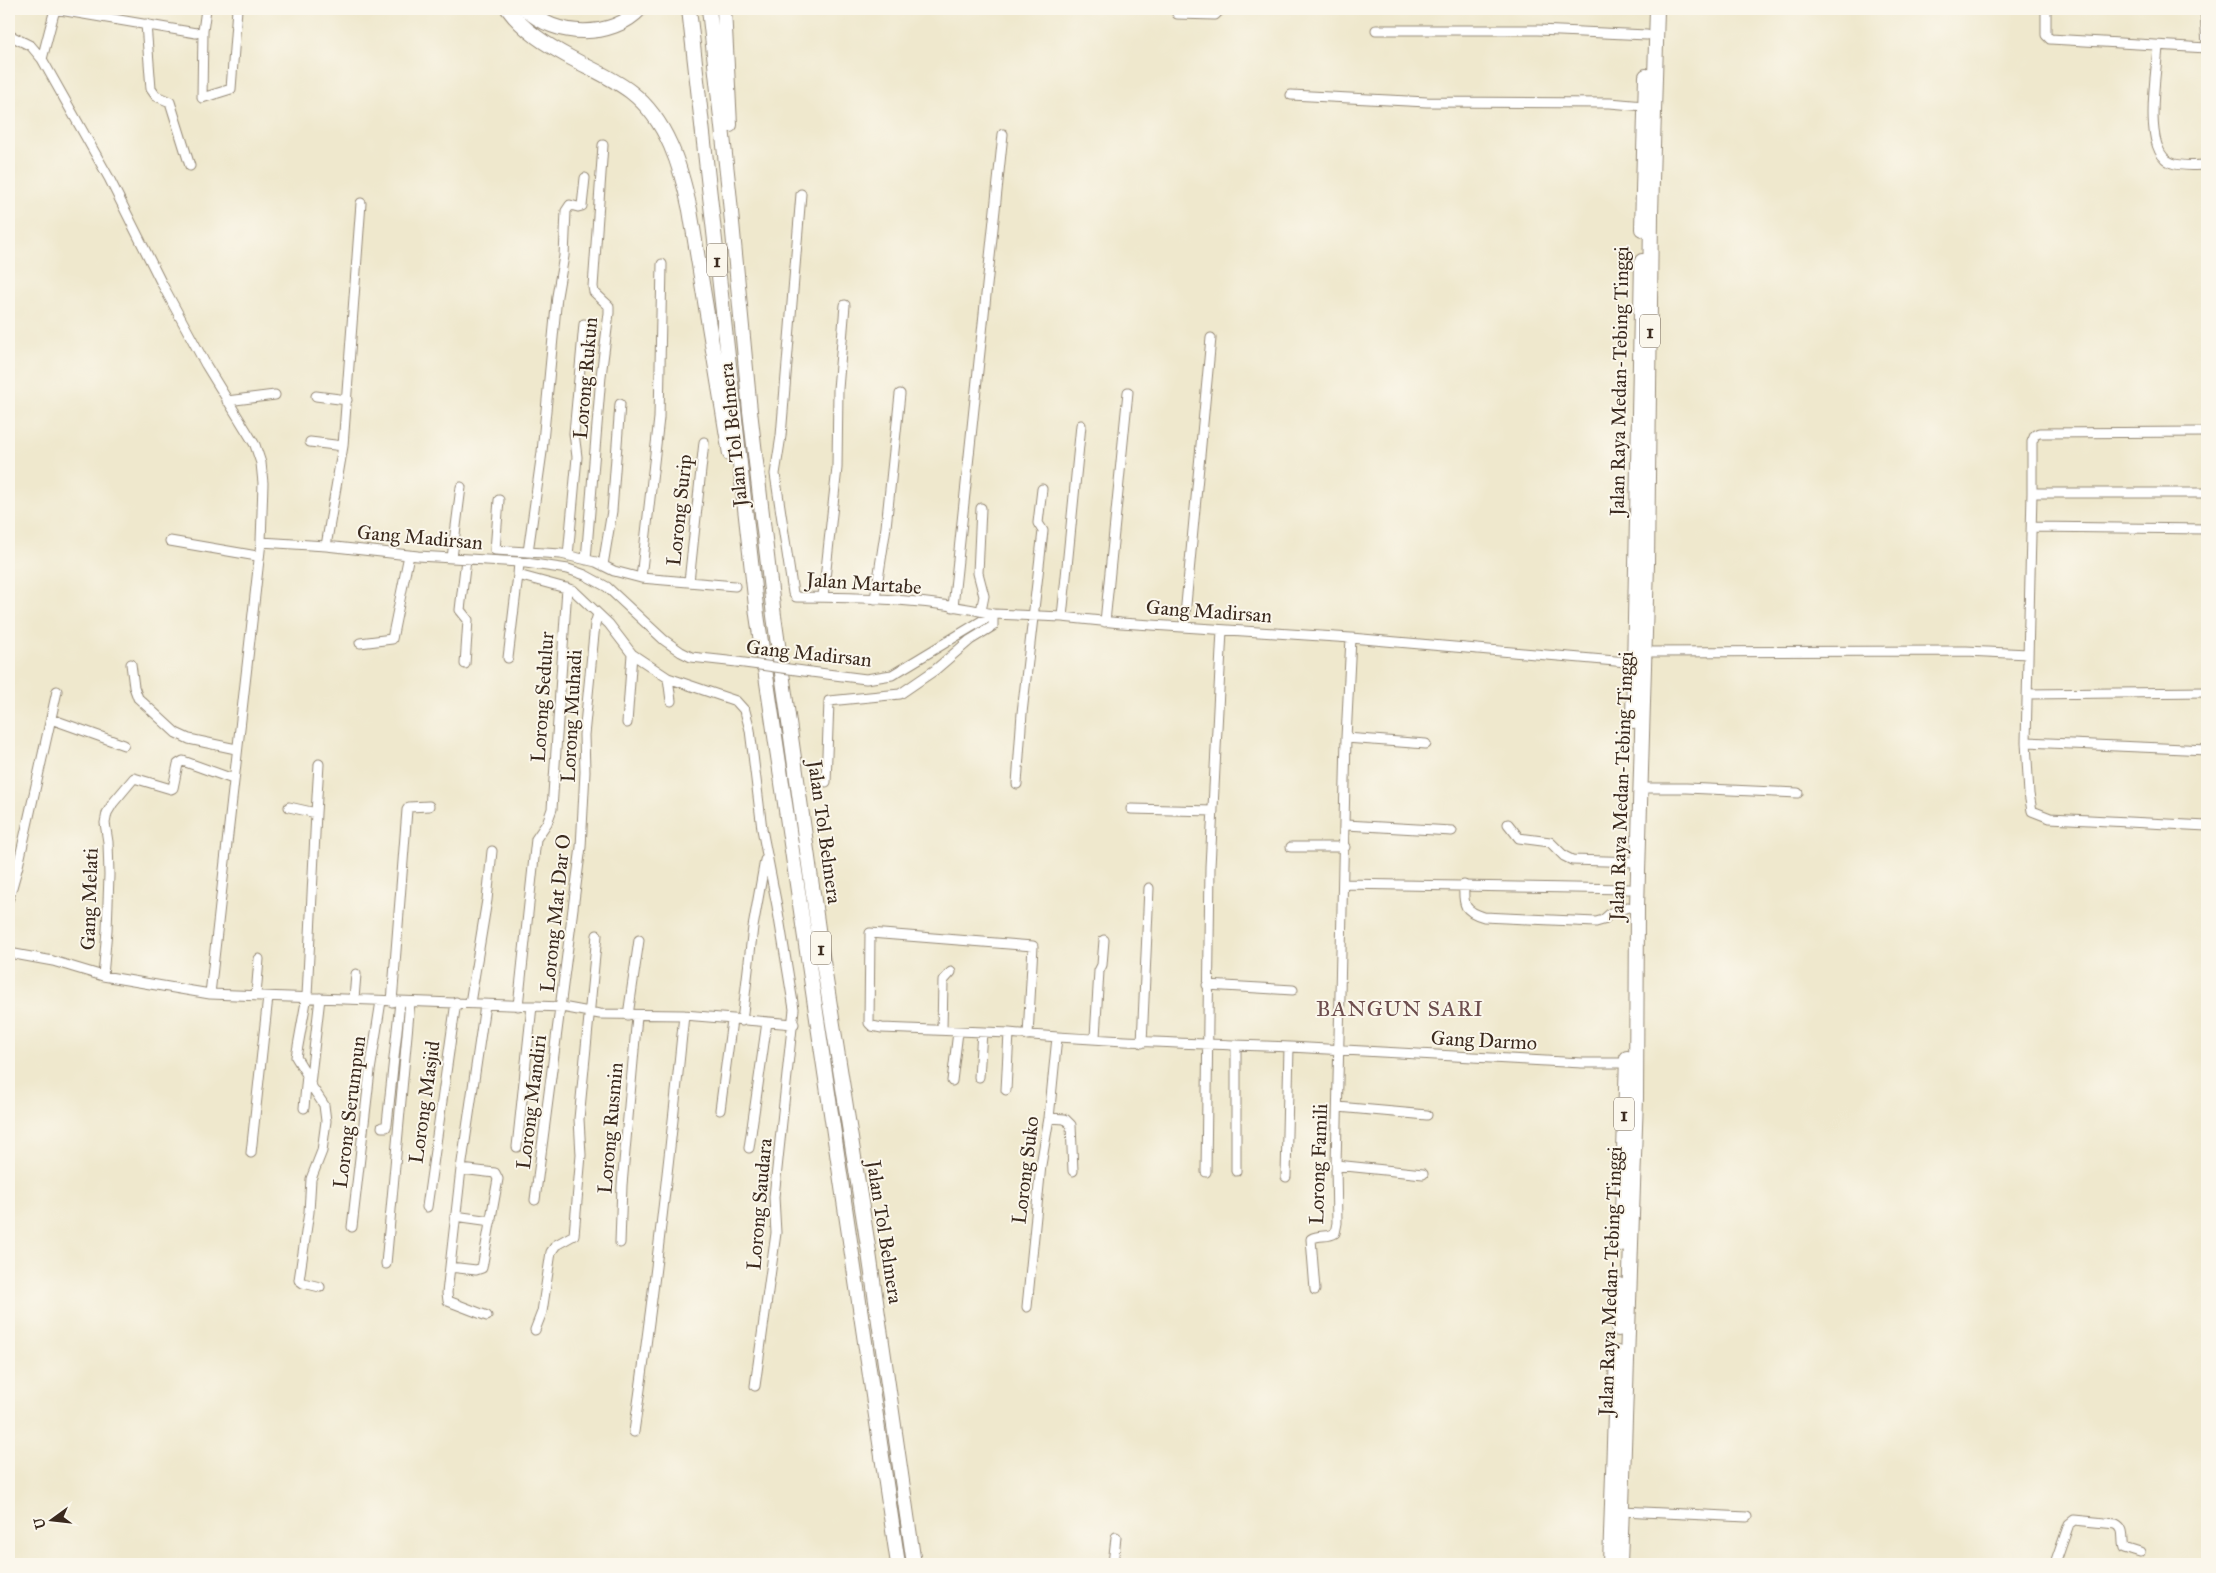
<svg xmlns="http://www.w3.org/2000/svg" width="2216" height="1573" viewBox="0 0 2216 1573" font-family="'IM FELL Great Primer',serif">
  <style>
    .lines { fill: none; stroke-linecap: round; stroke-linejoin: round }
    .minor-casing { stroke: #958976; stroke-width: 11 }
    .highway-casing { stroke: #958976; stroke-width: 16 }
    .minor { stroke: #fff; stroke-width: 9 }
    .highway { stroke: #fff; stroke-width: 14 }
    .minor-bridge-casing { stroke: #958976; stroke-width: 11; stroke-linecap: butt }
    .minor-bridge { stroke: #fff; stroke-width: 9 }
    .labels { text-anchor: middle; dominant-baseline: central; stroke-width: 4; stroke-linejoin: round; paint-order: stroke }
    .shield { fill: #fbf7ec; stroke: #75685c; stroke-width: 1 }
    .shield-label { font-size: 19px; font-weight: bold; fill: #3b2a1e }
    .street-label { font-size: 20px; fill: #3b2a1e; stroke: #fbf7ec }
    .quarter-label { font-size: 22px; letter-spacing: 1px; fill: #6e4e4e; stroke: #fbf7ec }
  </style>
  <rect width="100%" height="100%" fill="#fbf7ec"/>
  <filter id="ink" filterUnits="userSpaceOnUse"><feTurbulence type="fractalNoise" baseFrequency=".02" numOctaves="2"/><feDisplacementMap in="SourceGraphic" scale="10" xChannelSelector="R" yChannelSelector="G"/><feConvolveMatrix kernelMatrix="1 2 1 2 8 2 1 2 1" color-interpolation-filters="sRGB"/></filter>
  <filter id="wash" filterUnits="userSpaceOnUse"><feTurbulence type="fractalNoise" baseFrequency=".0096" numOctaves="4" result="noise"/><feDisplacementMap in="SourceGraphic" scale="20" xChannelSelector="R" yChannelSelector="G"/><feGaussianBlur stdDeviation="1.12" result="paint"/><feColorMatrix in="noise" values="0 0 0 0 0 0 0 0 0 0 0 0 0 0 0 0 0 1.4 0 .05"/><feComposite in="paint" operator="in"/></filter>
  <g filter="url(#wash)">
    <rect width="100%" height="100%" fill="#efe8cd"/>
  </g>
  <g filter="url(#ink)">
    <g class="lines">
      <defs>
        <path id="minor" d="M 54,9 L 196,33 L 203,31 L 206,9
          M 2046,9 L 2046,35 L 2050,39 L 2207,48
          M 2205,9 L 2207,48
          M 1177,14 L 1215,15 L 1221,9
          M 146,24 L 151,89 L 156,96 L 170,102 L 190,166
          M 1376,30 L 1538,30 L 1647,35
          M 203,31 L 202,98 L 231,89 L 237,9
          M 9,35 L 31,46 L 42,59 L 109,178 L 161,282 L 206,365 L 255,445 L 261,463 L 263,483 L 261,542 L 210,994
          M 2158,46 C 2157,71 2141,152 2172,163 C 2182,167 2197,165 2207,165
          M 42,59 L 55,9
          M 1291,95 L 1427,102 L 1610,103 L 1644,106
          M 801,194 L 781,436 L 775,474 L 793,593 L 796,597 C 861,597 929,599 993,614 L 993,626 L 970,640 L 935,670 L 900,694 L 829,701 L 826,782
          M 316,396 L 347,400
          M 227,401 L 275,395
          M 310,442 L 343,446
          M 2032,493 L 2032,442 L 2035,435 L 2039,433 L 2204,432
          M 2207,493 L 2032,493 L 2026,742 L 2029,794 L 2032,811 L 2050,818 L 2207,826
          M 499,500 L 495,550 L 561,554 L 596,562 L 614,571 L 641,578 L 735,586
          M 981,508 L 978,573 L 984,596 L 981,611
          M 2032,527 L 2207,529
          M 170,541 L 257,556
          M 261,542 L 326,546 L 418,556 L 519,562 L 568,569 L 585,575 L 607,587 L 664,640 L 681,652 L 691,657 L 737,662
          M 326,546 L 343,446 L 361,203
          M 528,552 L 542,452 L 557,296 L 564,256 L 566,211 L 570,205 L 578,207 L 582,206 L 585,178
          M 568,556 L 577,457 L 574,433 L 584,324
          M 452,558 L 461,487
          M 586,560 L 601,376 L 609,313 L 609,306 L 594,292 L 593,287 L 603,145
          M 519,562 L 518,575 L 573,590 L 609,624 L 632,654 L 668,678 L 736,701 L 745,711 L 750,730 L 762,829 L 777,906 L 794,1009 L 774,1197 L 776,1233 L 755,1386
          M 603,565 L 612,511 L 620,404
          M 641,578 L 659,418 L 662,264
          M 689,582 L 704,442
          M 823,597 L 837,468 L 838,389 L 845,305
          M 875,599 L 886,527 L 900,394
          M 953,607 L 1003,134
          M 1062,617 L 1081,425
          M 1105,622 L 1128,392
          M 1184,626 L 1211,338
          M 360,643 L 392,639 L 409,555
          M 1645,652 L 1966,651 L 2028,654
          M 508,658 L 518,575
          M 131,664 L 134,687 L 138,698 L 176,733 L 189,739 L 236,749
          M 465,664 L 468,620 L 460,610 L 466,559
          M 811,672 L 866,679 L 892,675 L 993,614 L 1062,617 L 1121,623 L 1351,638 L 1638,663
          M 668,678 L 671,701
          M 2028,694 L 2207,692
          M 51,719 L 124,745
          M 627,723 L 632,654
          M 1346,738 L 1426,744
          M 2026,742 L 2207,750
          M 1017,784 L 1022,713 L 1043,531 L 1038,523 L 1042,489
          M 1640,788 L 1686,788 L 1798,793
          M 289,807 L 316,813 L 307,996 L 296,1057 L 307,1075 L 304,1108
          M 1131,809 L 1213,811
          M 316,813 L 319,764
          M 1508,824 L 1519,838 L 1550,842 L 1564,856 L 1572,860 L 1638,862
          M 1346,825 L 1452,831
          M 1291,847 L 1345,847
          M 1343,884 C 1439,886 1534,888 1629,889
          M 1464,885 C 1463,905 1464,911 1484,917 L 1596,922 L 1603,920 L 1611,913 L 1628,907
          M 9,898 L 18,866 L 57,691
          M 9,953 L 53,961 L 103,976 L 210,994 L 562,1007 L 600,1014 L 684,1015 L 794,1024
          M 103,976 L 107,930 L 109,875 L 108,842 L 105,823 L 107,813 L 113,803 L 134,778 L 171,789 L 173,788 L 178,764 L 183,761 L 233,779
          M 1207,985 L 1293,990
          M 256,995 L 259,959
          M 320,998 L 310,1084 L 324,1105 L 326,1121 L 322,1151 L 311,1179 L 309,1212 L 299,1280 L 303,1283 L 320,1287
          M 354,999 L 356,974
          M 392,1002 L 407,810 L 409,807 L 429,806
          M 470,1003 L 487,900 L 492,851
          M 485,1005 L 461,1169 L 447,1293 L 448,1301 L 487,1316
          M 518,1006 L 536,839 L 547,823 L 552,809 L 567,588
          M 628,1015 L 639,940
          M 742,1021 L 753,927 L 765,860
          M 942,1030 L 943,981 L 951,972
          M 1028,1035 L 1033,946 L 870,933 L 869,1023 L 872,1026 L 882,1028 L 1009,1033 C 1103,1042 1196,1043 1290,1047 C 1387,1052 1485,1058 1582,1063 L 1627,1063
          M 1095,1037 L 1099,971 L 1102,965 L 1104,940
          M 1142,1043 L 1149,888
          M 979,1077 L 982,1032
          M 952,1081 L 958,1032
          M 1006,1090 L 1009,1033
          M 1338,1107 L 1427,1115
          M 720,1110 L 732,1020
          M 1049,1118 L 1065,1119 L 1071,1125 L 1073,1171
          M 382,1127 L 386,1127 L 387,1124 L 400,1002
          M 517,1147 L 532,1006
          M 749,1148 L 767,1022
          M 251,1153 L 268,997
          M 1336,1165 L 1423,1174
          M 1236,1171 L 1236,1045
          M 1206,1172 L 1210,867 L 1222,630
          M 1286,1177 L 1289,1047
          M 535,1200 L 581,847 L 585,772 L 584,735 L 595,624 L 598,614
          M 427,1207 L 456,1002
          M 455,1216 L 491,1221
          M 352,1227 L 370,1071 L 381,1001
          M 620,1243 L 622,1185 L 637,1016
          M 386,1264 L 410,1002
          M 450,1267 L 476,1270 L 482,1268 L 498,1179 L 495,1173 L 461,1169
          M 1315,1290 L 1311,1239 C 1319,1234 1328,1238 1335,1233 L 1337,1223 L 1336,1165 L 1346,738 L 1351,638
          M 1027,1307 L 1041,1165 L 1049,1118 L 1057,1037
          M 535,1330 L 542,1312 L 551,1252 L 556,1245 L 574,1235 L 581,1155 L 579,1119 L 597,935
          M 634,1432 C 654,1294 670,1154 684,1015
          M 1622,1511 L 1747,1517
          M 1113,1564 L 1116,1537
          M 2055,1564 L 2069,1524 L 2074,1520 L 2116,1524 C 2126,1529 2121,1539 2124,1548 L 2140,1553"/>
        <path id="highway" d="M 508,9 C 524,31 547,45 571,58 C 591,69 613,78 631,92 C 667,120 681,167 690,210 L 730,454
          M 526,9 C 555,38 612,39 640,9
          M 689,9 L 757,615 L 898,1564
          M 709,9 L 729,191 L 750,411 L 774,616 L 819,936 L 868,1246 L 914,1564
          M 724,9 L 730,125
          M 1642,229 L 1646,76
          M 1633,721 L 1642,261
          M 1621,1244 L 1627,1058
          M 1618,1329 L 1619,1285
          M 1610,1564 L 1617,1353
          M 1620,1564 L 1636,1098 L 1637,907 L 1647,564 L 1651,214 L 1657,9"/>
      </defs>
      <use href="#minor" class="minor-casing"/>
      <use href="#highway" class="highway-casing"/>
      <use href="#minor" class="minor"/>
      <use href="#highway" class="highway"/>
      <defs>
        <path id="minor-bridge" d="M 737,662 L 811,672"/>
      </defs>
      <use href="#minor-bridge" class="minor-bridge-casing"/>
      <use href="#minor-bridge" class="minor-bridge"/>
    </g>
  </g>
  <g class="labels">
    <g class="shield">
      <rect x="707" y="243.5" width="20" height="33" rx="4"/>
      <rect x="1640" y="314.5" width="20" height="33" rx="4"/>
      <rect x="811" y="931.5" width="20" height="33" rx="4"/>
      <rect x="1614" y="1097.5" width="20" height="33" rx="4"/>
    </g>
    <g class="shield-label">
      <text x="717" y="260">1</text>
      <text x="1650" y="331">1</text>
      <text x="821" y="948">1</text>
      <text x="1624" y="1114">1</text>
    </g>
    <g class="street-label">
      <text transform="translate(585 378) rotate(-85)">Lorong Rukun</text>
      <text transform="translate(1619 381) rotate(-89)">Jalan Raya Medan-Tebing Tinggi</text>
      <text transform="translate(733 435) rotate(-96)">Jalan Tol Belmera</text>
      <text transform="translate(679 510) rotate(-84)">Lorong Surip</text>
      <text transform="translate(420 537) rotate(5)">Gang Madirsan</text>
      <text transform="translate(864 583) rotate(4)">Jalan Martabe</text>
      <text transform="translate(1209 611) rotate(4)">Gang Madirsan</text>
      <text transform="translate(809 653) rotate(6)">Gang Madirsan</text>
      <text transform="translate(542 697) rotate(-86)">Lorong Sedulur</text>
      <text transform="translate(571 716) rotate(-87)">Lorong Muhadi</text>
      <text transform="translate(1621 786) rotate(-88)">Jalan Raya Medan-Tebing Tinggi</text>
      <text transform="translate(825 832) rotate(82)">Jalan Tol Belmera</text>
      <text transform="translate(89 899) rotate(-88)">Gang Melati</text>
      <text transform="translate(555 913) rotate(-84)">Lorong Mat Dar O</text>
      <text transform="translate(1484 1040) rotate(3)">Gang Darmo</text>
      <text transform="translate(424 1102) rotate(-82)">Lorong Masjid</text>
      <text transform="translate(531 1102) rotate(-83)">Lorong Mandiri</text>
      <text transform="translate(349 1112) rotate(-83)">Lorong Serumpun</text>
      <text transform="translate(610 1128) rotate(-85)">Lorong Rusmin</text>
      <text transform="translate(1318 1164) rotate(-88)">Lorong Famili</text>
      <text transform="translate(1025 1170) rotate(-83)">Lorong Suko</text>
      <text transform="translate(759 1204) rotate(-85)">Lorong Saudara</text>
      <text transform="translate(885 1232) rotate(81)">Jalan Tol Belmera</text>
      <text transform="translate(1610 1281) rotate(-88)">Jalan Raya Medan-Tebing Tinggi</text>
    </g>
    <g class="quarter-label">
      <text x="1400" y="1008">BANGUN SARI</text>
    </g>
  </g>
  <rect width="2216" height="1573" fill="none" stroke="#fbf7ec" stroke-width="30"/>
  <g transform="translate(52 1520) rotate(255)" stroke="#fbf7ec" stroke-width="4" paint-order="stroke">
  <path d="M0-4L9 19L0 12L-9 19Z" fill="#3b2a1e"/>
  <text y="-8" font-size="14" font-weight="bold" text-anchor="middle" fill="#3b2a1e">U</text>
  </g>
</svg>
